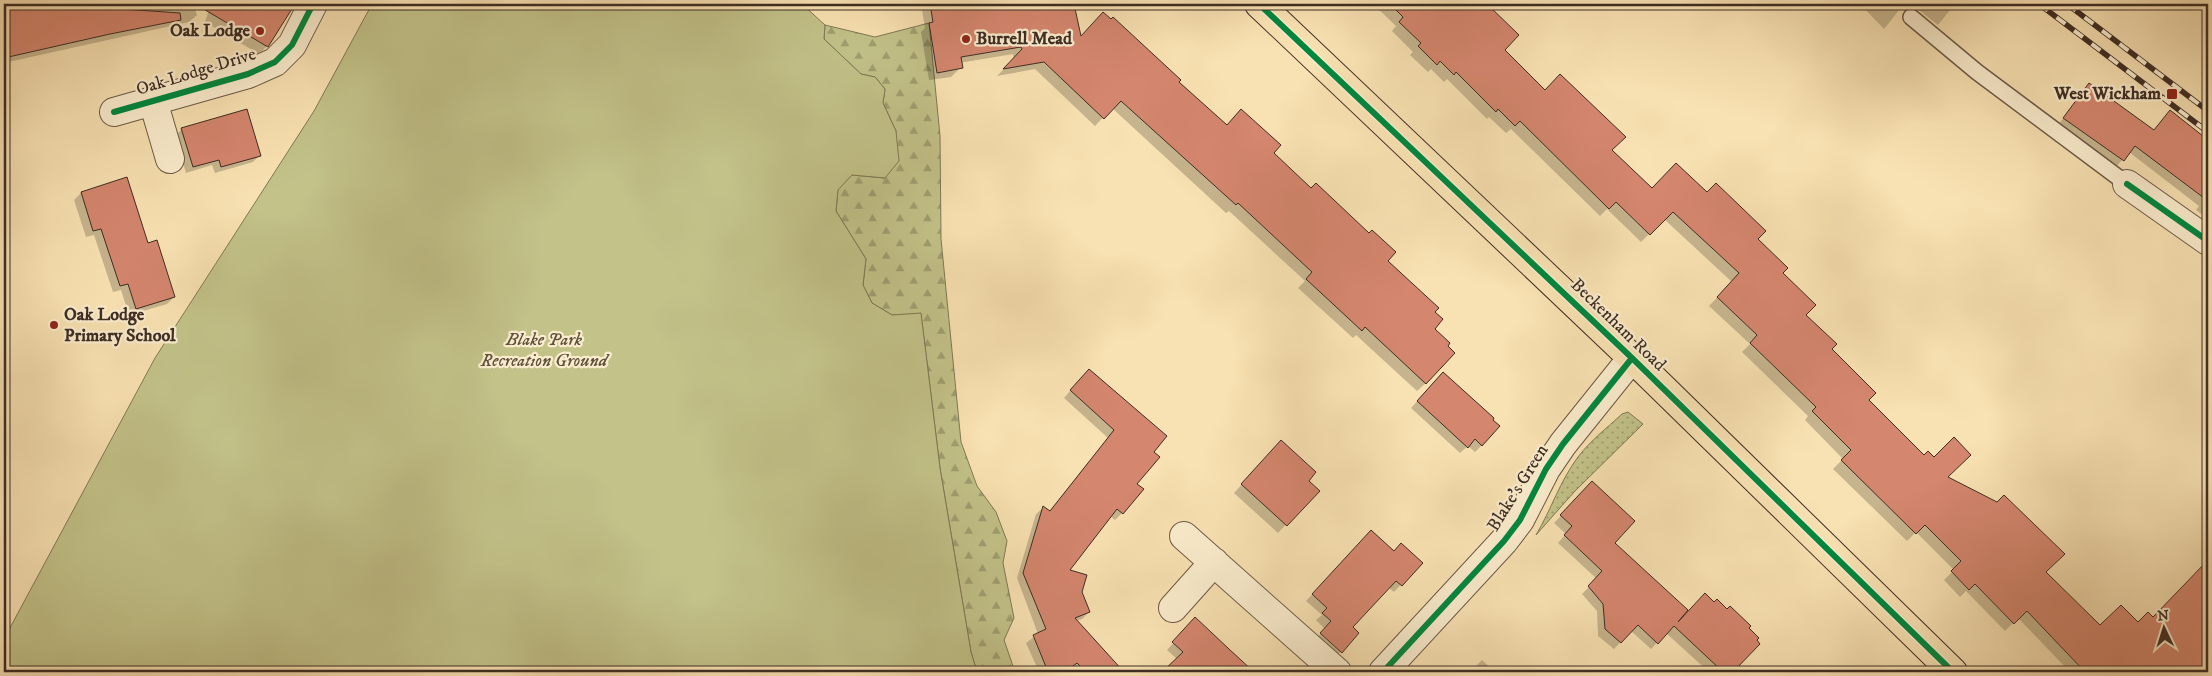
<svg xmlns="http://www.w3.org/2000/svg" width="2212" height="676" viewBox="0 0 2212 676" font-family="'IM FELL DW Pica',serif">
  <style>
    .grass { fill: url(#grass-dots); stroke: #807856 }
    .forest { fill: url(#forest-firs); stroke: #807856 }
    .park { fill: #c2c289; stroke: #807856 }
    .shadow { fill: #0003 }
    .building { fill: #d4866e; stroke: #3d2d24 }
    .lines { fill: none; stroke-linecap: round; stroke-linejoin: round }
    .lane-casing { stroke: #6c5a48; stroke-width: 18 }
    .street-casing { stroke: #6c5a48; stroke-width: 30 }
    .primary-casing { stroke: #3d2d24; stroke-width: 30 }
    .lane { stroke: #faeccd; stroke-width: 15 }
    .street { stroke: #faeccd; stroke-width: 28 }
    .primary { stroke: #f8e1b2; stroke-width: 28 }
    .rail-casing { stroke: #3d2d24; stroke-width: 5.5 }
    .rail { stroke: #faeccd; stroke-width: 4; stroke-dasharray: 11; stroke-linecap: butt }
    .cycleway-casing { stroke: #faeccd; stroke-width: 9 }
    .cycleway { stroke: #00873e; stroke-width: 6 }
    .poi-dot { fill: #8f2418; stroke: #faeccd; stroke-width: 2 }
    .labels { text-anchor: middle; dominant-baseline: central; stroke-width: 4.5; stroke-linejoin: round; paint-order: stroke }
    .poi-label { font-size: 18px; font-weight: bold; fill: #3d2d24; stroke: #faeccd; text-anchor: end }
    .street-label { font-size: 18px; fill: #3d2d24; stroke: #faeccd }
    .park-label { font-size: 18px; font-style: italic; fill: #5e523d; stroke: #faeccd }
  </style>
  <defs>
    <pattern id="grass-dots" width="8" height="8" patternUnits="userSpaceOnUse" patternTransform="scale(1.25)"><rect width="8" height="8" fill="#c2c289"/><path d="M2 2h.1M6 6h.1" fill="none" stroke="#9f9e70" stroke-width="1.8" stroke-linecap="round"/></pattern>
    <pattern id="forest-firs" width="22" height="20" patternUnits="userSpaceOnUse" patternTransform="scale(1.25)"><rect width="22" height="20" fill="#c2c289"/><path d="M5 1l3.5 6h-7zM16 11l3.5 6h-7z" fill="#9f9e70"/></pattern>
  </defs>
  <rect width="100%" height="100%" fill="#f8e1b2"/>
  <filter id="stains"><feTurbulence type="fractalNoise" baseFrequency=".004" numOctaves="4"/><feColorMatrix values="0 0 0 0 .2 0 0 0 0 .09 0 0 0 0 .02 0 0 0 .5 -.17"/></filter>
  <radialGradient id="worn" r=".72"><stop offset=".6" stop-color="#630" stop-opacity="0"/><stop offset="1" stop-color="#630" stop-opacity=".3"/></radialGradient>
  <path class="grass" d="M 1628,412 L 1643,424 L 1575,491 L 1536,535 C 1551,510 1560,481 1578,457 C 1590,441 1607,428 1622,414 Z"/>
  <path class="forest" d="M 929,23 L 940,136 L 941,239 L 961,442 L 977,486 L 996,512 L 1007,541 L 1003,563 L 1014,618 L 1004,640 L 1015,672 L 977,672 L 971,652 L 940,468 L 921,314 L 892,315 L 872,303 L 863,285 L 866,259 L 836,211 L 838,189 L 852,175 L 885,178 L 896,131 L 883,103 L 885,89 L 875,77 L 861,74 L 824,39 L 825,25 L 875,37 Z"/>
  <path class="park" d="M 372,4 L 802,4 L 825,25 L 824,39 L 861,74 L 875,77 L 885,89 L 883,103 L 896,131 L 899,161 L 885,178 L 852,175 L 838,190 L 836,211 L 866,259 L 863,285 L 872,303 L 892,315 L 921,313 L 940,468 L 971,652 L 977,672 L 4,672 L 4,639 L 155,358 L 314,111 Z"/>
  <path class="shadow" d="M 20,4 L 120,4 L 121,7 L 131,4 L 193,4 L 197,15 L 189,22 L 4,63 L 4,8 Z
    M 211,4 L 283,4 L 267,46 L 259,54 L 205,22 Z
    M 921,4 L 1073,4 L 1080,38 L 1177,82 L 1226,126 L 1273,153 L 1386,261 L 1434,313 L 1426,383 L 1417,391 L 1356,335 L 1353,338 L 1298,288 L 1305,281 L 1229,211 L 1226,213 L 1112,108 L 1095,126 L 1035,69 L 997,76 L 1014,59 L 1013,54 L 959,63 L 960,68 L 951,77 L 929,80 L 921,32 L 925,28 Z
    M 1373,4 L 1485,4 L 1518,35 L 1503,50 L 1545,91 L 1651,189 L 1756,239 L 1781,273 L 1804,315 L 1867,400 L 2100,627 L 2138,624 L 2153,619 L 2203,567 L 2208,572 L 2208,633 L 2200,641 L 2208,649 L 2208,672 L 2070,672 L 2018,618 L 2005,631 L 1966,591 L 1960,597 L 1944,580 L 1954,570 L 1916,532 L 1907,541 L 1833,469 L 1843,459 L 1805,420 L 1808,416 L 1742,352 L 1750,344 L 1709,306 L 1732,282 L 1664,219 L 1641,242 L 1607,209 L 1600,216 L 1511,129 L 1506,133 L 1489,117 L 1487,119 L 1447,79 L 1444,82 L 1431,69 L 1428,72 L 1410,55 L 1413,52 L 1392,31 L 1396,26 Z
    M 1860,4 L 1904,4 L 1884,29 Z
    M 1911,4 L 1955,4 L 1938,25 Z
    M 2089,84 L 2154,131 L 2170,112 L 2208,141 L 2208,219 L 2196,210 L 2199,206 L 2129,152 L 2116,167 L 2058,125 Z
    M 182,129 L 259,156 L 253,162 L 215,173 L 212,165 L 186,173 L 175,136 Z
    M 81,193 L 148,245 L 174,297 L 167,304 L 129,315 L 121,290 L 113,292 L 94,235 L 86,237 L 74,200 Z
    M 1082,377 L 1152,452 L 1122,513 L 1115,520 L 1110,516 L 1068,571 L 1089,612 L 1082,619 L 1076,621 L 1122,672 L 1039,672 L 1026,643 L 1038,634 L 1017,578 L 1036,514 L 1043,508 L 1049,512 L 1108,438 L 1064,398 Z
    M 1436,380 L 1482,445 L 1475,452 L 1468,446 L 1460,453 L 1411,408 Z
    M 1273,450 L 1318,491 L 1278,533 L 1234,493 Z
    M 1592,483 L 1613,543 L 1682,615 L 1747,628 L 1758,644 L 1731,672 L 1709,672 L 1666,633 L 1651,649 L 1631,631 L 1614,649 L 1598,636 L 1597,611 L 1582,594 L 1597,579 L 1558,543 L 1566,534 L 1554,523 Z
    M 1364,539 L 1421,563 L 1394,592 L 1388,587 L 1351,627 L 1357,633 L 1334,659 L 1314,641 L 1325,629 L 1316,620 L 1322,615 L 1306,601 Z
    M 1195,619 L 1252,672 L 1164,672 L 1177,659 L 1167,650 Z
    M 1482,660 L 1495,672 L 1470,672 Z
    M 1746,666 L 1753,672 L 1740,672 Z
    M 1258,667 L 1264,672 L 1253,672 Z"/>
  <path class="building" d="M 15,4 L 121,4 L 122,9 L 180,13 L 181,20 L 110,34 L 4,58 L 4,7 Z
    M 195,4 L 295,4 L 268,47 Z
    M 930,4 L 1074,4 L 1081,36 L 1103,12 L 1111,19 L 1113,17 L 1181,80 L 1179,82 L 1227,125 L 1241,109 L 1281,145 L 1274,153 L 1311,188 L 1316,183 L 1369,233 L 1372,230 L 1396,252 L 1388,261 L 1439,308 L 1435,312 L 1443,319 L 1435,329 L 1450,343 L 1448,346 L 1455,353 L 1426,384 L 1365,327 L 1362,331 L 1306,279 L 1312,272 L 1238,203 L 1236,205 L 1121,101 L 1104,119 L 1044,62 L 1003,69 L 1022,49 L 1021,47 L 961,57 L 963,68 L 937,73 L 929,23 L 933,22 Z
    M 1390,4 L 1487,4 L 1519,35 L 1505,50 L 1545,90 L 1560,74 L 1626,137 L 1612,150 L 1652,188 L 1676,163 L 1707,192 L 1716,183 L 1766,231 L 1758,239 L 1788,268 L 1783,273 L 1816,305 L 1806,315 L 1837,344 L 1832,349 L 1876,393 L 1869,400 L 1924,455 L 1928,451 L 1934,457 L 1954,437 L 1971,455 L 1948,477 L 1997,502 L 2004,495 L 2065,554 L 2046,572 L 2100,625 L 2121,605 L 2138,622 L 2148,612 L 2153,617 L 2208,560 L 2208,672 L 2085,672 L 2027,611 L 2014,624 L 1975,584 L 1969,590 L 1951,571 L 1961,561 L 1925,525 L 1916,534 L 1841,460 L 1851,450 L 1812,411 L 1816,407 L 1750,343 L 1757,335 L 1717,297 L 1739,273 L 1673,212 L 1650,235 L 1616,202 L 1609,209 L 1520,121 L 1515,126 L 1498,109 L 1496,112 L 1456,72 L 1454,75 L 1440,61 L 1437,65 L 1418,46 L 1421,43 L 1399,22 L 1403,17 Z
    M 2089,83 L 2154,130 L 2170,110 L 2208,140 L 2208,201 L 2135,146 L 2124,161 L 2063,118 Z
    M 247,109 L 261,156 L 221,167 L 219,160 L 193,167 L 181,128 Z
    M 127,177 L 148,243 L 157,240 L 175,297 L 136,309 L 128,284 L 120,286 L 101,229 L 93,231 L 81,192 Z
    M 1089,369 L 1167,436 L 1154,452 L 1160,457 L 1137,484 L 1144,489 L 1123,514 L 1117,509 L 1070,570 L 1087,575 L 1082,592 L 1090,612 L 1075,618 L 1124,672 L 1086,672 L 1077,663 L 1065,672 L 1048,672 L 1033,635 L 1046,629 L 1023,573 L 1043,506 L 1050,511 L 1114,430 L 1070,390 Z
    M 1443,372 L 1494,418 L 1493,420 L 1500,426 L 1482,446 L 1475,439 L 1468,448 L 1417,401 Z
    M 1281,440 L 1316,472 L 1309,481 L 1320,491 L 1287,526 L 1241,484 Z
    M 1592,481 L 1635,521 L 1615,543 L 1688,610 L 1678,622 L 1705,593 L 1714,602 L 1717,599 L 1727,609 L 1730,606 L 1751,626 L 1749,628 L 1759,638 L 1757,640 L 1760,644 L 1733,672 L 1723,672 L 1674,626 L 1658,644 L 1638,625 L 1621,643 L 1605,629 L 1603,604 L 1588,586 L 1602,571 L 1564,535 L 1572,526 L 1560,515 Z
    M 1371,530 L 1394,551 L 1401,543 L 1423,563 L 1402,586 L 1396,581 L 1353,627 L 1359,633 L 1342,653 L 1320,633 L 1331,621 L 1322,613 L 1327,608 L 1312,594 Z
    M 1195,617 L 1229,649 L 1254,672 L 1162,672 L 1183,652 L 1172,642 Z"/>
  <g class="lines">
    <defs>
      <path id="lane" d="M 1911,17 L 1977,72 L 2127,184"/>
      <path id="street" d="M 153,101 L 170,159
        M 114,112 L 248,74 L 275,62 L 292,45 L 313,4
        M 2127,184 L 2208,241
        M 1184,536 L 1337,672
        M 1173,608 L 1214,562
        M 1383,672 L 1504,541 L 1520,520 L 1546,469 L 1563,444 L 1632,358"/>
      <path id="primary" d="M 1259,4 L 1632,358 L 1953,672"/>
    </defs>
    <use href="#lane" class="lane-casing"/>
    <use href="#street" class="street-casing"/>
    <use href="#primary" class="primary-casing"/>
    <use href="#lane" class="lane"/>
    <use href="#street" class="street"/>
    <use href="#primary" class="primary"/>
    <defs>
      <path id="rail" d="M 2039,4 L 2208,132
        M 2067,4 L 2208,111"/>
    </defs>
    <use href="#rail" class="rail-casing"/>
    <use href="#rail" class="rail"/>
    <defs>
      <path id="cycleway" d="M 1259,4 L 1632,358 L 1953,672
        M 114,112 L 248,74 L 275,62 L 292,45 L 313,4
        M 2127,184 L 2208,241
        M 1383,672 L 1504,541 L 1520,520 L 1546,469 L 1563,444 L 1632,358"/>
    </defs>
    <use href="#cycleway" class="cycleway-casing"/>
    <use href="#cycleway" class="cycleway"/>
  </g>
  <g class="poi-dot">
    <circle cx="260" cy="31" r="5"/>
    <circle cx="966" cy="39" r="5"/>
    <rect x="2166" y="88" width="12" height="12" rx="2.5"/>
    <circle cx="54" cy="325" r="5"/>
  </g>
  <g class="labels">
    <g class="poi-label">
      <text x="250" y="31">Oak Lodge</text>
      <text x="976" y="39" text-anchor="start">Burrell Mead</text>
      <text x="2161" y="94">West Wickham</text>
      <text x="64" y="315" text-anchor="start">Oak Lodge<tspan x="64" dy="21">Primary School</tspan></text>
    </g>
    <g class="street-label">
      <text transform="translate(196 72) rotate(-17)">Oak Lodge Drive</text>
      <text transform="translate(1618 325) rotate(44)">Beckenham Road</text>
      <text transform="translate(1518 488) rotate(-58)">Blake's Green</text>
    </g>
    <g class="park-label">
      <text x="544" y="340">Blake Park<tspan x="544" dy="21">Recreation Ground</tspan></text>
    </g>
  </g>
  <rect width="2212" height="676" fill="none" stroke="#f8e1b2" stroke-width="20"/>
  <rect x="5" y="5" width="2202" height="666" fill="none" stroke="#3d2d24" stroke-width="2.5"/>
  <rect x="10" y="10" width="2192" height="656" fill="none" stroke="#3d2d24"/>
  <g transform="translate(2164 628) rotate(356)" stroke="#faeccd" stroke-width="4" paint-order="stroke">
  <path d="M0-4L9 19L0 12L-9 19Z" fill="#3d2d24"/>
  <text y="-8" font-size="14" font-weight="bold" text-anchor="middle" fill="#3d2d24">N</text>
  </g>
  <rect width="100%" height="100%" filter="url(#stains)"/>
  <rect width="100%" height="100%" fill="url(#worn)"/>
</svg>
